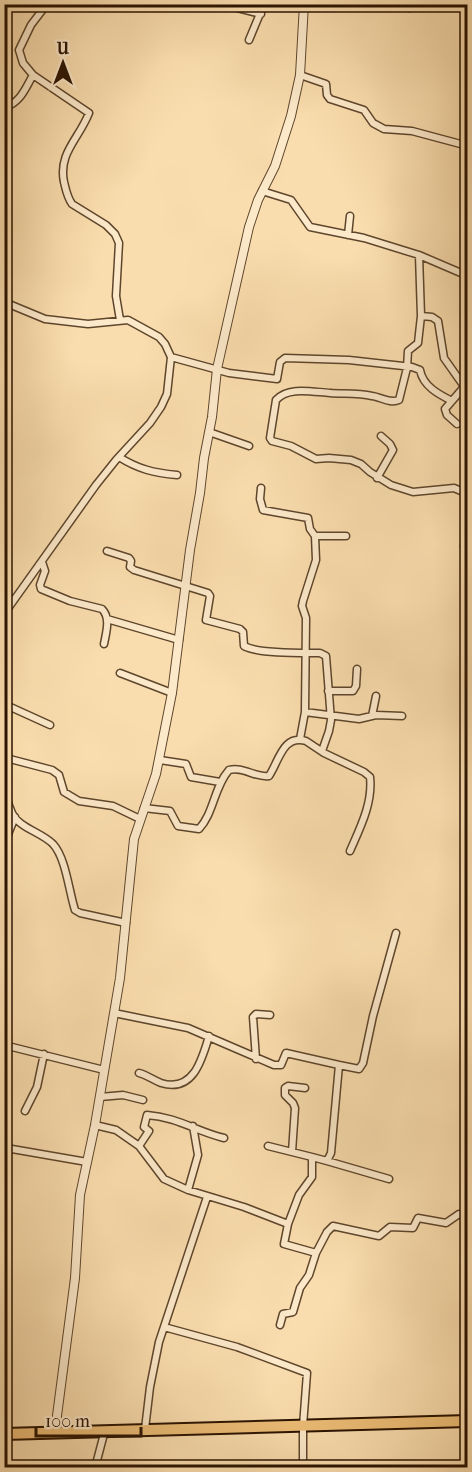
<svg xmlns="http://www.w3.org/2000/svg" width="472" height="1472" viewBox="0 0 472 1472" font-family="'IM FELL French Canon',serif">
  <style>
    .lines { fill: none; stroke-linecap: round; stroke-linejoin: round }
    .minor-casing { stroke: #5e462c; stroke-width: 9 }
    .tertiary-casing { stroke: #5e462c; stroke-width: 10 }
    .trunk-casing { stroke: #2a1301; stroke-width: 14 }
    .minor { stroke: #fce9ca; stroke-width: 6 }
    .tertiary { stroke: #fce9ca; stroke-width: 8 }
    .trunk { stroke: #edbe77; stroke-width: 10 }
  </style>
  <rect width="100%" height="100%" fill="#faddae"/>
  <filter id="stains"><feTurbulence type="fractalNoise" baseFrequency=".00333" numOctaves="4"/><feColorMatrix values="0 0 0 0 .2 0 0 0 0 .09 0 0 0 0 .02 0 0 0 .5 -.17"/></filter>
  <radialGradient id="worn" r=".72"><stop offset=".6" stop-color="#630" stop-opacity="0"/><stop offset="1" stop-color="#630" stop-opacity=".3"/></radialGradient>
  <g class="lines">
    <defs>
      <path id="minor" d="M 293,4 L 303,7
        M 394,4 L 409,8
        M 229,6 L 261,14
        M 249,40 L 264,4
        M 33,75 L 89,113 C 79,139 58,153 64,182 C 66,190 67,197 72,204 L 106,225 L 115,234 L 119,243 L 116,296 L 120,320
        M 300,75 L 326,84 L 327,95 L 330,99 L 364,110 L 373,123 L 384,129 L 412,131 L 468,146
        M 4,108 C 21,102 25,89 33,75 L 23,63 L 19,50 L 31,25 L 47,4
        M 262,191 L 291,200 L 310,227 L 364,238 L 419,255 L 468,276
        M 348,235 L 350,216
        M 419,255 L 421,316 L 432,317 L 438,321 L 444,358 L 468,392
        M 4,302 L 45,319 L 88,324 L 128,320 L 159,337 L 165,344 L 171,357 L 229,373 L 277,379 L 280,362 L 285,358 L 349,360 L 412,367 L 420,370 C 423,386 438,394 452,401
        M 421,316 L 418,343 L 408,351 L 407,368 L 399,400 C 390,404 381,397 372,396 C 358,393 344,394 330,393 C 313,392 288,386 276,400 L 270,438 L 272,441 L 291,446 L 316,459 L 329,458 L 351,460 L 361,464 L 370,472 L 391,485 L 413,492 L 454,488 L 468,494
        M 457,424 L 447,415 L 445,409 L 464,387
        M 209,432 L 249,446
        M 119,457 C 138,469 154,473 177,475
        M 377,478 L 393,450 L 390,444 L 381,436
        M 261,488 L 260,499 L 263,510 L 308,518 L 310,529 L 315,536 L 316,560 L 303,601 L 302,606 L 306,618 L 305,712 L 300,739
        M 315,536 L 346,536
        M 464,546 L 468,538
        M 107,551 L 129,558 L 131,561 L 130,567 L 134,570 L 208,593 L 210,596 L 206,620 L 240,629 L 243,632 L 244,646 C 259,654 302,653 320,653 L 326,656 L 331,720 L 329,731 L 322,751
        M 42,562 L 45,571 L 40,585 L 41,589 L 70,601 L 102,609 C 111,618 106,633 104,644
        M 4,614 L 96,485 L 116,460 L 150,423 L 161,407 L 167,394 L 171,357
        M 107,619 L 179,640
        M 120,673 L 172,693
        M 328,691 L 353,691 L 356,686 L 357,669
        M 6,705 L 50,725
        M 305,712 L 359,719 L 376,715 L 402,716
        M 372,716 L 376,696
        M 4,748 C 7,759 5,769 5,781 C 4,791 8,804 12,813 C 19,828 41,832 53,844 C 66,858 69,892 75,910 L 80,913 L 126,923
        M 6,758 L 52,770 L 59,775 L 64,792 L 79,801 L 113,806 L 140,819
        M 160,760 L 186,764 L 191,777 L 220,782
        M 144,808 L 170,811 L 178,826 L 199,829 C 214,813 214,787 229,770 C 243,766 255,778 269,776 C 279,761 283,734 306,741 L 324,753 L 364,772 L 370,777 C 373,803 360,828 350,851
        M 4,844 L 15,817
        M 396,933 L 373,1016 L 363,1063 L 359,1069 L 339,1065 L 331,1153 L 327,1161 L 312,1157 L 312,1177 L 299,1195 L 288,1224 L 284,1244 L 316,1253 L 327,1232 L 333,1226 L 379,1236 L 390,1227 L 413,1228 L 418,1218 L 446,1223 L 459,1214 L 468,1215
        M 114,1013 L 188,1028 L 274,1065 L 281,1065 L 286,1053 L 339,1065
        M 4,1045 L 104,1070
        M 256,1059 L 253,1017 L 256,1014 L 270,1015
        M 139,1073 C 147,1075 153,1080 161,1083 C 193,1093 202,1060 209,1036
        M 305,1088 L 288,1086 L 285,1088 L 285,1095 L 293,1103 L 295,1108 L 292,1152 L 312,1157
        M 100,1097 L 123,1095 L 143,1100
        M 25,1111 L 37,1087 L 44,1054
        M 95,1125 L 116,1130 L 139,1146 L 164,1179 L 188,1190 L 244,1207 L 288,1224
        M 139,1146 L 149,1131 L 144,1127 L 147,1115 C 177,1117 198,1132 224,1138
        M 268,1146 L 292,1152
        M 12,1149 L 87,1162
        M 327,1161 L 389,1179
        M 188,1190 L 198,1155 L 193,1126
        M 280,1325 L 283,1314 L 293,1312 L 300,1288 L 309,1275 L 316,1253
        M 164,1327 L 237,1347 L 307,1373 L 303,1426 L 303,1468
        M 145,1429 L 150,1387 L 159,1342 L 207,1197
        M 95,1468 L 105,1430"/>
      <path id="tertiary" d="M 55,1431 L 75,1278 L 80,1195 L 95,1125 L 120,978 L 134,839 L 156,774 L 172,693 L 190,550 L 200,493 L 204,458 L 212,417 L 217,369 L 249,227 L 258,200 L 275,166 L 291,116 L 300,75 L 304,4"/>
      <path id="trunk" d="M 4,1434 L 468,1421"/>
    </defs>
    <use href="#minor" class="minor-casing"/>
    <use href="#tertiary" class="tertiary-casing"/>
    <use href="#trunk" class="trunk-casing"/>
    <use href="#minor" class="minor"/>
    <use href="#tertiary" class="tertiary"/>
    <use href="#trunk" class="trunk"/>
  </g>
  <rect width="472" height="1472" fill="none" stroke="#faddae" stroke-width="24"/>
  <rect x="6" y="6" width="460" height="1460" fill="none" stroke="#2a1301" stroke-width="3"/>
  <rect x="12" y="12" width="448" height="1448" fill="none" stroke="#2a1301" stroke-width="1.5"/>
  <g transform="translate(63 63)" stroke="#fce9ca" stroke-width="4.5" paint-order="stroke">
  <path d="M0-4.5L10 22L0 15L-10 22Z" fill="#2a1301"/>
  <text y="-9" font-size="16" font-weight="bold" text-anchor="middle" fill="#2a1301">U</text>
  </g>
  <path d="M36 1427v9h105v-9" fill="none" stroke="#2a1301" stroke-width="3"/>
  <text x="45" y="1427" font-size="18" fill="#2a1301" stroke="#fce9ca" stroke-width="4.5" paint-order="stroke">100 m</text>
  <rect width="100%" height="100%" filter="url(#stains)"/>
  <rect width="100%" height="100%" fill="url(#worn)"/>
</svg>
